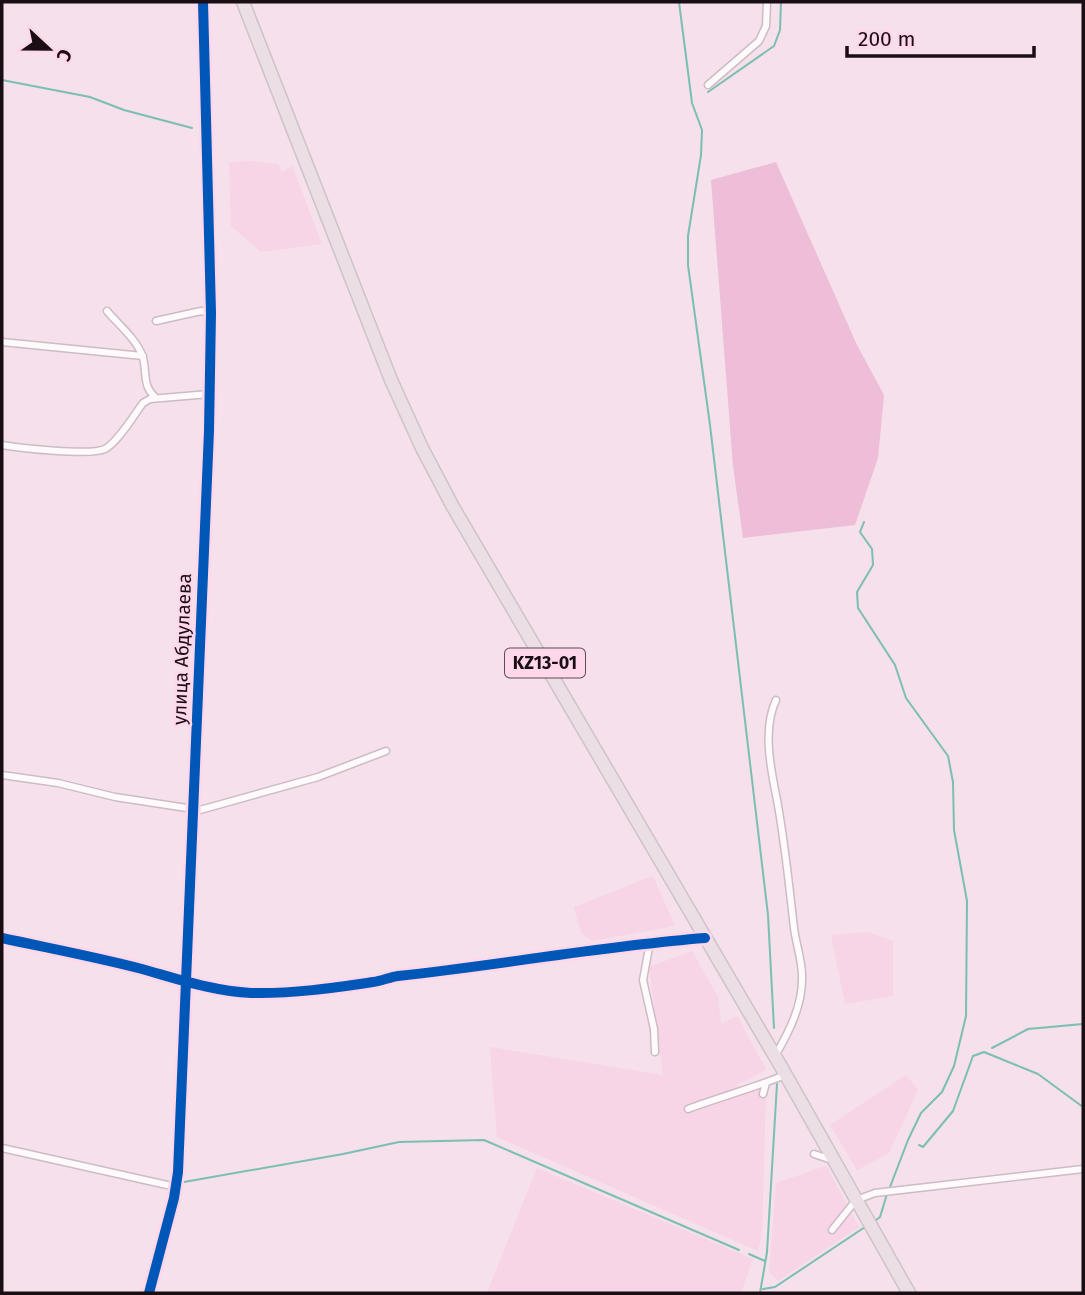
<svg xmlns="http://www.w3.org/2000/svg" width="1085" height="1295" viewBox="0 0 1085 1295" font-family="'Fira Sans',sans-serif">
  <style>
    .built { fill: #f7d4e6 }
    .green { fill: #eebed8 }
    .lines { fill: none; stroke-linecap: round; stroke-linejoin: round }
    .stream { stroke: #7bbeb2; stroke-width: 2 }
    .street-casing { stroke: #ccbcc4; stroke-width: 9 }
    .highway-casing { stroke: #cdc3c9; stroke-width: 15 }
    .street { stroke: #fefafc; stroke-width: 6 }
    .highway { stroke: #ecdee5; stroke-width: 12 }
    .cycleway-casing { stroke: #fed7eb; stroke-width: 15 }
    .cycleway { stroke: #0057b8; stroke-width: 10 }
    .labels { text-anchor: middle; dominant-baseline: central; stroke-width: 5; stroke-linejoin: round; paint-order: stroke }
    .shield { fill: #fed7eb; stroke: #5e4a54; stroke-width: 2 }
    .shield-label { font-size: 18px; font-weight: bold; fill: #1a0d14 }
    .street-label { font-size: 19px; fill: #1a0d14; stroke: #fed7eb }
  </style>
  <rect width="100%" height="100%" fill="#f5e0eb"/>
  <path class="built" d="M 250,161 L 278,164 L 282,172 L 292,166 L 322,244 L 261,252 L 231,226 L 229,163 Z
    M 653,876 L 675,926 L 592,941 L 581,933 L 574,907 Z
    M 868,932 L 893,941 L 893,996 L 845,1004 L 831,935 Z
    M 692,951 L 718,997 L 721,1024 L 737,1016 L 766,1070 L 735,1086 L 766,1091 L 762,1232 L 758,1251 L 497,1137 L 490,1047 L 663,1075 L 649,967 Z
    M 906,1075 L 918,1090 L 889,1153 L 857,1170 L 830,1125 Z
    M 826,1166 L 859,1227 L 778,1281 L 769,1272 L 776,1183 Z
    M 537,1168 L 753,1259 L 741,1293 L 487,1293 Z"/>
  <path class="green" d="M 776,162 L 857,345 L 884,395 L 878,458 L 855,525 L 743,538 L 733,466 L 711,180 Z"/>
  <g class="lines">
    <path class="stream" d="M 679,2 L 692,103 L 702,130 L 701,155 L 688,236 L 688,265 L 710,425 L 768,915 L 774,1028
      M 2,80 L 90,97 L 124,110 L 192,128
      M 708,92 L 774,46 L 780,30 L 781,2
      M 864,522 L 860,532 L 872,549 L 873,565 L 857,592 L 858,608 L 895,665 L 906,698 L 948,756 L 953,782 L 954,830 L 967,901 L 966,1016 L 954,1066 L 942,1092 L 921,1113 L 908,1140 L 890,1187
      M 992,1048 L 1028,1029 L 1083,1024
      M 919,1145 L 923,1147 L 953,1111 L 973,1056 L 984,1052 L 1038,1074 L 1083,1107
      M 184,1182 L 343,1154 L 399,1142 L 484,1140 L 739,1250
      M 876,1220 L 880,1217 L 887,1194
      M 749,1254 L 765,1261
      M 763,1289 L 775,1287 L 865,1227
      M 760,1293 L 767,1252 L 777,1084"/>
    <defs>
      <path id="street" d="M 708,85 L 759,41 L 766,26 L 767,2
        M 107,311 C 118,324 136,339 142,355 C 148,371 141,384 155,397
        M 156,321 L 201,311 L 211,313
        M 2,342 L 143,356
        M 2,445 C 20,448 90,456 105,449 C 118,442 134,415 143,403 L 150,399 L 209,394
        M 2,775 L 58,783 L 115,797 L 200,810 L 318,777 L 386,751
        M 2,938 C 48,948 96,957 142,969 C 178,979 213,991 251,993 C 292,994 333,988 373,982 C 382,981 390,977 398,976 C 501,965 602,946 705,938
        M 650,942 L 643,980 L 654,1029 L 655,1052
        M 775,1056 C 789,1032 803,1005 802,976 C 802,960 796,944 794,928 C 789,885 785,843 777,800 C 771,770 762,730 776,700
        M 763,1094 L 766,1083
        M 688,1109 C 720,1097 754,1088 785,1075
        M 2,1148 L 176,1187
        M 814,1154 L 832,1160
        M 832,1230 L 856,1200 L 875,1193 L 1083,1169
        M 149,1293 L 174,1198 L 178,1172 L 209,431 L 211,313 L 203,2"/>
      <path id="highway" d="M 243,2 L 391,380 L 422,448 L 453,507 L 783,1070 L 909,1293"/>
    </defs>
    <use href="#street" class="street-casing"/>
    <use href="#highway" class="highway-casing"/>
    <use href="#street" class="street"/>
    <use href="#highway" class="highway"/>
    <defs>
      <path id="cycleway" d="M 2,938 C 48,948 96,957 142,969 C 178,979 213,991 251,993 C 292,994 333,988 373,982 C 382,981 390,977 398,976 C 501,965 602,946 705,938
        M 149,1293 L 174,1198 L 178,1172 L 209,431 L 211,313 L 203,2"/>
    </defs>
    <use href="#cycleway" class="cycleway-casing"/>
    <use href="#cycleway" class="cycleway"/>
  </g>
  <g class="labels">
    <rect class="shield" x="505" y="648.5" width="80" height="29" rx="5"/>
    <g class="shield-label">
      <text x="545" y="663">KZ13-01</text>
    </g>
    <g class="street-label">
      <text transform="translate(182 649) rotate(-88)">улица Абдулаева</text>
    </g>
  </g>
  <rect width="1085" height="1295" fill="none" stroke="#1a0d14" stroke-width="7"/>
  <g transform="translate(49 49) rotate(112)" stroke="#fed7eb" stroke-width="5" paint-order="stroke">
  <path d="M0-5L12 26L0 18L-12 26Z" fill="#1a0d14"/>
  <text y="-10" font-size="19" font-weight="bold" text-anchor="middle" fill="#1a0d14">С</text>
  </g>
  <path d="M847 46v10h187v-10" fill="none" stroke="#1a0d14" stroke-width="3.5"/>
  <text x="858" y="46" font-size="21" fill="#1a0d14" stroke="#fed7eb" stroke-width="5" paint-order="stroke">200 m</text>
</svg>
